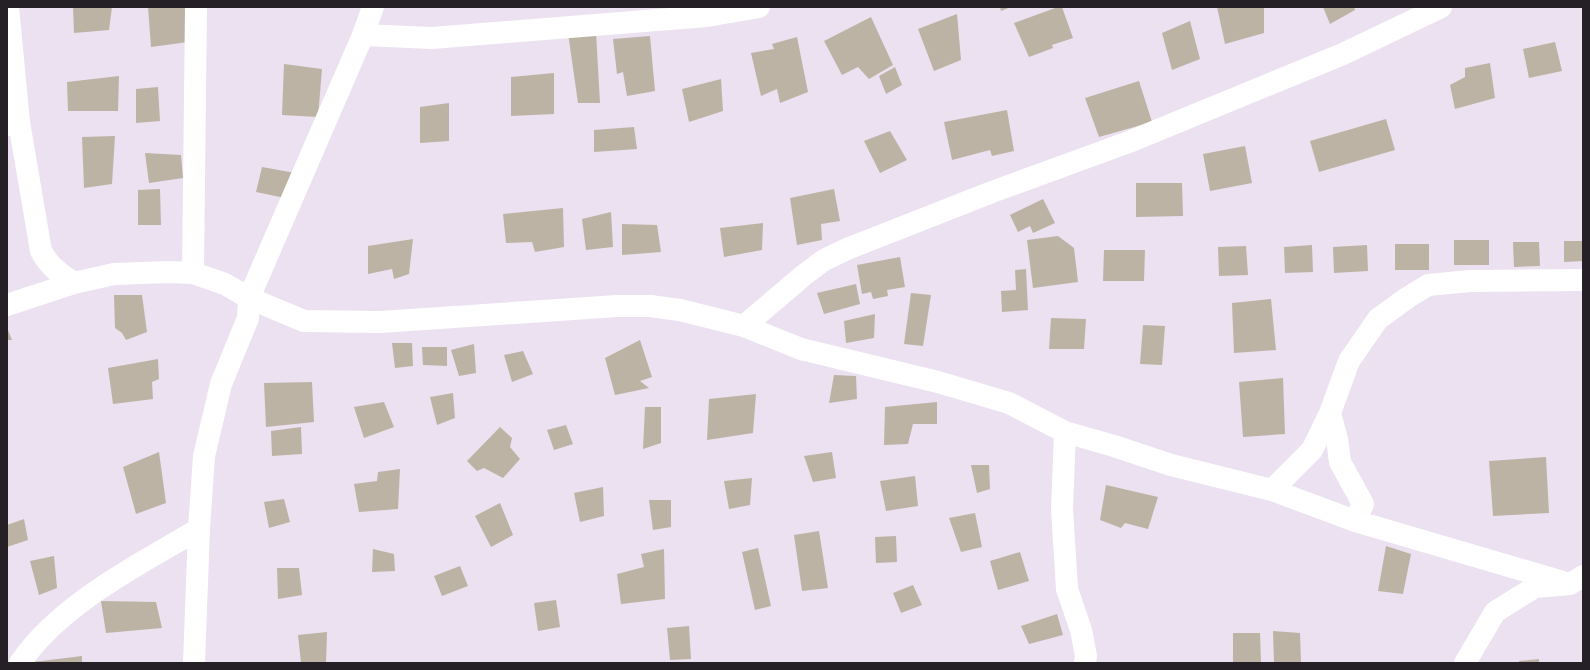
<svg xmlns="http://www.w3.org/2000/svg" width="1590" height="670" viewBox="0 0 1590 670" font-family="Literata,serif">
  <style>
    .building { fill: #bdb3a5 }
    .lines { fill: none; stroke-linecap: round; stroke-linejoin: round }
    .minor { stroke: #fff; stroke-width: 22 }
  </style>
  <rect width="100%" height="100%" fill="#ebe1f0"/>
  <path class="building" d="M 73,7 L 112,7 L 109,30 L 74,33 Z
    M 148,7 L 185,7 L 188,42 L 151,47 Z
    M 1000,7 L 1011,7 L 1001,11 Z
    M 1058,7 L 1062,7 L 1073,38 L 1052,45 L 1053,48 L 1029,57 L 1014,23 Z
    M 1217,7 L 1264,7 L 1264,33 L 1225,44 Z
    M 1323,7 L 1354,7 L 1355,10 L 1330,24 Z
    M 957,14 L 961,60 L 934,71 L 918,29 Z
    M 871,17 L 893,65 L 869,79 L 858,67 L 842,75 L 824,41 Z
    M 1190,21 L 1200,59 L 1172,70 L 1162,33 Z
    M 596,32 L 600,103 L 578,103 L 568,33 Z
    M 650,36 L 655,91 L 627,96 L 623,72 L 617,74 L 613,39 Z
    M 797,37 L 808,92 L 780,103 L 777,89 L 761,96 L 751,53 L 774,49 L 772,44 Z
    M 1555,42 L 1562,71 L 1529,78 L 1523,49 Z
    M 1490,63 L 1495,98 L 1455,109 L 1450,85 L 1465,77 L 1465,68 Z
    M 284,64 L 322,69 L 318,117 L 282,115 Z
    M 895,67 L 902,85 L 886,94 L 879,76 Z
    M 554,73 L 554,114 L 511,116 L 511,77 Z
    M 119,76 L 118,111 L 68,111 L 67,82 Z
    M 721,79 L 723,111 L 689,122 L 682,89 Z
    M 1139,81 L 1152,122 L 1099,137 L 1085,98 Z
    M 158,87 L 160,121 L 136,123 L 136,89 Z
    M 449,103 L 449,141 L 420,143 L 420,107 Z
    M 1007,110 L 1014,151 L 992,156 L 990,150 L 952,160 L 944,122 Z
    M 1386,119 L 1395,150 L 1319,172 L 1310,141 Z
    M 634,127 L 637,149 L 594,152 L 594,130 Z
    M 890,131 L 907,160 L 880,173 L 864,141 Z
    M 115,136 L 112,184 L 84,188 L 82,137 Z
    M 1245,146 L 1252,183 L 1210,191 L 1203,154 Z
    M 145,153 L 181,155 L 183,178 L 149,183 Z
    M 262,167 L 295,173 L 285,198 L 256,192 Z
    M 1136,183 L 1182,183 L 1183,216 L 1136,217 Z
    M 160,189 L 161,225 L 138,225 L 138,190 Z
    M 834,189 L 840,221 L 821,224 L 822,240 L 797,245 L 790,198 Z
    M 1043,199 L 1055,223 L 1033,233 L 1030,226 L 1018,232 L 1010,215 Z
    M 563,208 L 564,247 L 535,252 L 532,242 L 506,243 L 503,214 Z
    M 611,212 L 613,247 L 586,250 L 582,219 Z
    M 763,223 L 762,250 L 724,257 L 720,228 Z
    M 622,224 L 657,225 L 661,252 L 622,255 Z
    M 1058,236 L 1074,248 L 1078,282 L 1033,288 L 1027,240 Z
    M 413,239 L 409,274 L 394,279 L 392,269 L 368,274 L 368,246 Z
    M 1454,240 L 1489,240 L 1489,265 L 1454,265 Z
    M 1564,241 L 1583,241 L 1583,261 L 1564,262 Z
    M 1513,242 L 1539,242 L 1540,266 L 1514,267 Z
    M 1395,244 L 1429,244 L 1429,270 L 1395,270 Z
    M 1312,245 L 1313,272 L 1285,273 L 1284,247 Z
    M 1367,245 L 1368,271 L 1334,273 L 1333,247 Z
    M 1246,246 L 1248,275 L 1219,276 L 1218,247 Z
    M 1104,250 L 1145,250 L 1144,281 L 1103,281 Z
    M 900,257 L 905,287 L 887,290 L 888,296 L 873,299 L 871,292 L 862,294 L 857,265 Z
    M 1026,269 L 1028,310 L 1002,312 L 1001,291 L 1016,290 L 1015,270 Z
    M 856,284 L 860,304 L 824,314 L 817,293 Z
    M 911,293 L 931,295 L 923,346 L 904,344 Z
    M 114,295 L 142,295 L 147,332 L 126,340 L 122,333 L 115,328 Z
    M 1271,299 L 1276,350 L 1234,353 L 1232,303 Z
    M 875,314 L 874,338 L 846,343 L 844,321 Z
    M 1051,318 L 1086,319 L 1084,349 L 1049,349 Z
    M 1143,325 L 1165,326 L 1162,365 L 1140,364 Z
    M 7,328 L 12,340 L 7,340 Z
    M 640,340 L 652,377 L 640,381 L 649,388 L 615,395 L 605,358 Z
    M 392,343 L 412,343 L 413,366 L 395,368 Z
    M 474,344 L 476,373 L 459,376 L 451,350 Z
    M 422,347 L 447,347 L 447,366 L 423,365 Z
    M 523,351 L 533,374 L 512,382 L 504,355 Z
    M 158,359 L 159,379 L 152,382 L 153,399 L 113,404 L 108,368 Z
    M 834,375 L 856,376 L 857,399 L 829,403 Z
    M 1283,378 L 1285,434 L 1243,437 L 1239,382 Z
    M 312,382 L 314,422 L 266,427 L 264,383 Z
    M 453,393 L 455,418 L 437,425 L 430,397 Z
    M 756,394 L 753,433 L 707,440 L 709,399 Z
    M 384,402 L 394,427 L 364,438 L 354,407 Z
    M 937,402 L 937,424 L 913,424 L 908,444 L 884,445 L 885,407 Z
    M 645,407 L 661,407 L 661,443 L 643,449 Z
    M 566,425 L 573,444 L 554,450 L 547,430 Z
    M 301,427 L 302,454 L 272,456 L 271,431 Z
    M 500,427 L 512,438 L 510,447 L 520,459 L 503,478 L 484,468 L 477,471 L 467,461 Z
    M 159,452 L 166,503 L 136,514 L 123,467 Z
    M 832,452 L 836,478 L 813,482 L 804,456 Z
    M 1546,457 L 1549,513 L 1493,516 L 1489,461 Z
    M 971,465 L 989,465 L 990,489 L 977,493 Z
    M 400,469 L 398,509 L 359,512 L 354,484 L 377,481 L 378,472 Z
    M 915,476 L 918,506 L 886,511 L 880,481 Z
    M 752,478 L 750,505 L 729,509 L 724,481 Z
    M 1106,485 L 1158,497 L 1148,529 L 1125,523 L 1121,528 L 1100,520 Z
    M 603,487 L 604,516 L 580,522 L 574,493 Z
    M 284,499 L 290,522 L 269,528 L 264,502 Z
    M 649,500 L 671,500 L 671,527 L 653,530 Z
    M 500,503 L 513,535 L 491,547 L 475,516 Z
    M 975,513 L 982,547 L 961,552 L 949,518 Z
    M 24,519 L 28,540 L 7,547 L 7,525 Z
    M 819,531 L 828,588 L 802,591 L 794,535 Z
    M 896,536 L 897,562 L 876,563 L 875,537 Z
    M 1386,546 L 1411,554 L 1403,594 L 1378,591 Z
    M 758,548 L 771,606 L 755,610 L 742,552 Z
    M 373,549 L 394,554 L 395,571 L 372,572 Z
    M 664,549 L 665,599 L 621,604 L 617,574 L 644,567 L 641,554 Z
    M 1020,552 L 1029,581 L 998,590 L 990,561 Z
    M 54,556 L 57,588 L 39,595 L 30,561 Z
    M 460,566 L 468,586 L 442,596 L 434,576 Z
    M 277,568 L 299,568 L 302,595 L 278,599 Z
    M 913,585 L 922,605 L 901,613 L 893,593 Z
    M 556,600 L 560,627 L 538,631 L 534,603 Z
    M 101,601 L 156,602 L 162,628 L 106,633 Z
    M 1057,614 L 1063,635 L 1029,644 L 1021,626 Z
    M 689,626 L 691,659 L 670,660 L 667,628 Z
    M 1273,631 L 1300,633 L 1301,663 L 1274,663 Z
    M 327,632 L 326,663 L 301,663 L 298,635 Z
    M 1233,633 L 1260,633 L 1261,663 L 1233,663 Z
    M 82,656 L 82,663 L 33,663 L 33,662 Z
    M 1539,659 L 1539,663 L 1519,663 L 1519,661 Z"/>
  <g class="lines">
    <path class="minor" d="M 8,7 L 19,122
      M 363,35 L 432,38 L 707,16 L 759,7
      M 7,125 L 19,122 L 41,251 C 49,266 60,274 74,283 L 114,274 L 169,272 L 193,273 L 225,284 L 249,298 L 304,321 L 380,322 L 617,306 L 650,306 L 680,310 L 744,326 L 804,275 L 824,260 L 847,249 L 992,192 L 1129,142 L 1343,54 L 1441,7
      M 193,273 L 196,7
      M 7,305 L 74,283
      M 744,326 L 801,349 L 938,382 L 1009,403 L 1065,432 L 1114,446 L 1171,465 L 1272,490 L 1355,521 L 1570,584
      M 1330,413 L 1337,439 L 1340,462 L 1363,504 L 1355,521
      M 1065,432 L 1062,509 L 1067,589 L 1081,630 L 1086,656 L 1085,663
      M 1272,490 L 1312,450 L 1330,413 L 1349,361 L 1378,319 L 1407,298 L 1428,285 L 1470,281 L 1583,280
      M 20,663 C 60,604 138,565 199,529
      M 194,663 L 199,529 L 204,456 L 221,384 L 248,318 L 249,298 L 363,35 L 373,7
      M 1465,663 L 1495,612 L 1535,587 L 1570,584 L 1583,576"/>
  </g>
  <rect width="1590" height="670" fill="none" stroke="#242025" stroke-width="16"/>
</svg>
